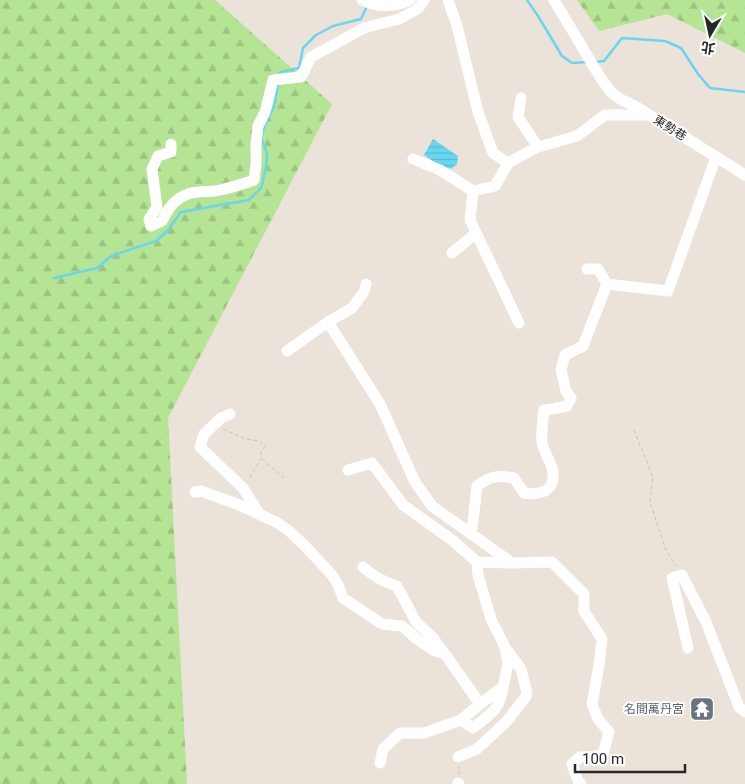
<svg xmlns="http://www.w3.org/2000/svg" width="745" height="784" viewBox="0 0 745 784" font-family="Roboto,'Noto Sans TC',sans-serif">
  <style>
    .forest { fill: url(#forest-firs) }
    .water { fill: url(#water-rules) }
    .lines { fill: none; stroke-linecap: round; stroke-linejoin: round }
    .stream { stroke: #69d6f1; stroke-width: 2.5 }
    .path { stroke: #c3c3c3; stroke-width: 1; stroke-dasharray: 4 2.5; stroke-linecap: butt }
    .minor { stroke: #fff; stroke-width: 11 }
    .labels { text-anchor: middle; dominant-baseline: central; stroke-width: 4; stroke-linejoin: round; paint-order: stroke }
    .street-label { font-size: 12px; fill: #282828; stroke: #fff }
    .worship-label { font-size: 12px; fill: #5b616d; stroke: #fff; text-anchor: end }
  </style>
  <defs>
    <pattern id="forest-firs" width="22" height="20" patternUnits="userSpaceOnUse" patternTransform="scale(1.25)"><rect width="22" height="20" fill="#b5e494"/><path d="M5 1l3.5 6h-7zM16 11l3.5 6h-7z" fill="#9cc480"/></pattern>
    <pattern id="water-rules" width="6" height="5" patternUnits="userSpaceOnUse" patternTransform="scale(1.25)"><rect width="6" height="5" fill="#69d6f1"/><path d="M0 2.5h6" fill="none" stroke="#5bb8cf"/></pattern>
  </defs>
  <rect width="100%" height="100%" fill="#ebe2da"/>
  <path class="forest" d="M 0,0 L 215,0 L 332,104 L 168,418 L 187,784 L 0,784 Z
    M 577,0 L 745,0 L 745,53 L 667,14 L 599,31 Z"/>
  <path class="water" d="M 433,139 L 458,156 L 457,164 L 452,168 L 445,169 L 424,155 Z"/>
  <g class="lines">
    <path class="stream" d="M 527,0 L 538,16 L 562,56 L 572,63 L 587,62
      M 595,62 L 604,61 L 622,38 L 665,41 L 681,48 L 698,74 L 710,88 L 745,92
      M 279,76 L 280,72 L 299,68 L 303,48 L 316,35 L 333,26 L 361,19 L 367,6
      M 54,278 L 97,268 L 111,256 L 156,241 L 168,230 L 181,212 L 249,200 L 261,188 L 266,169 L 267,153 L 261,138 L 265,125 L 274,107 L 278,84"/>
    <path class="path" d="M 223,429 L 246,439 L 259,441 L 265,446 L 261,452 L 261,459 L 249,479
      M 634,430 L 653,477 L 650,502 L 665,548 L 676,566
      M 262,459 L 284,478
      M 459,775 L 459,766"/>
    <path class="minor" d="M 362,0 C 377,8 395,7 410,0
      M 448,0 L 457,26 L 478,112 L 493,153 L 508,163
      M 554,0 L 600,77 L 610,91 L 620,99 L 635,106 L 745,175
      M 521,98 L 518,117 L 538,147
      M 171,144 L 171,152 L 158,156 L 152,169 L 157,207 L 149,219 L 151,226 L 162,221 C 168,209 174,199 188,194 C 197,191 207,192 216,191 C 229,188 241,185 254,180 L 256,164 L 256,143 L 258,126 L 265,112 L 273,80 L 301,77 L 311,57 L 364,28 L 399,19 L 418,9 L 424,0
      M 413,159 L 440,170 L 473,191
      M 452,253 L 476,233
      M 587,269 L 598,269 L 607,284
      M 328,322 L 380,404 L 415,482 L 432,506 L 512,563 L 552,562 L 584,594 L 584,611 L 602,639 L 599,665 L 592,704 L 598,719 L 609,732 L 603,754 L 591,757 L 580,757 L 572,764 L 578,781 L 581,784
      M 519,323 L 470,220 L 473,191 L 495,186 L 508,163 L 538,147 L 577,136 L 605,115 L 649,115
      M 287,351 L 328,322 L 352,308 L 364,292 L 366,284
      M 230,414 L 221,418 L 204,434 L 200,447 L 243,488 L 260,515
      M 348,470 L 372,463 L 403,505 L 452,540 L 477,562 L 512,563
      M 195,492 L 201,491 L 237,504 L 276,522 L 288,530 L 305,546 L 332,575 L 338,585 L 343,598 L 382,624 L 402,626 L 417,639 L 433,650 L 445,654 L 480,704
      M 471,534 C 474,518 475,502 477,486 C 490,476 498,475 514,478 L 524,493 C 540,495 555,492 553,472 C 552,463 543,451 542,442 C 541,432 543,420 544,410 L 552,409 L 567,406 L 571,398 L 566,391 L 561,370 L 565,355 L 583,346 L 607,284 L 668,291 L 716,157
      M 363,567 C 373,576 384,582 397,586 L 416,622 L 433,638 L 444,653
      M 688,648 L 672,578 L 682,575 L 706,622 L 739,707 L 745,712
      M 461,720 L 473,728 C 490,714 500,710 503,687
      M 458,757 L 477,749 L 506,722 L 525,698 L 527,693 L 521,669 L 507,650
      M 380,763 L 383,749 L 400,733 L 424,733 L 461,720 L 480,704 L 503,687 L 508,664 L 505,647 L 491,619 L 478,575 L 477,562
      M 458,783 L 459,784"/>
  </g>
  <defs>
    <symbol id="temple-square" viewBox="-11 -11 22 22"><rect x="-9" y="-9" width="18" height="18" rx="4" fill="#6b7280" stroke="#fff"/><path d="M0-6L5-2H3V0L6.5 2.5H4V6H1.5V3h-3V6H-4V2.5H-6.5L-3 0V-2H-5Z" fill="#fff"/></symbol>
  </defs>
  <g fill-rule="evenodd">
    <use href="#temple-square" x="688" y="695" width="28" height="28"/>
  </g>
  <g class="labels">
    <g class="street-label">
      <text transform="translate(670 128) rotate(32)">東勢巷</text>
    </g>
    <g class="worship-label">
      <text x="684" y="709">名間萬丹宮</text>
    </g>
  </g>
  <g transform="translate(710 35) rotate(189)" stroke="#ffffff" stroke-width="4" paint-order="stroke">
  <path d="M0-4L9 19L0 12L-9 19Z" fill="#282828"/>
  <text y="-8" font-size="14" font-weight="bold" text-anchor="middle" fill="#282828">北</text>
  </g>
  <path d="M575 764v8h110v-8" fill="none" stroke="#282828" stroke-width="2.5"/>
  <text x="582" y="764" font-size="15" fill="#282828" stroke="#ffffff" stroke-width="4" paint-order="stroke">100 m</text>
</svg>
